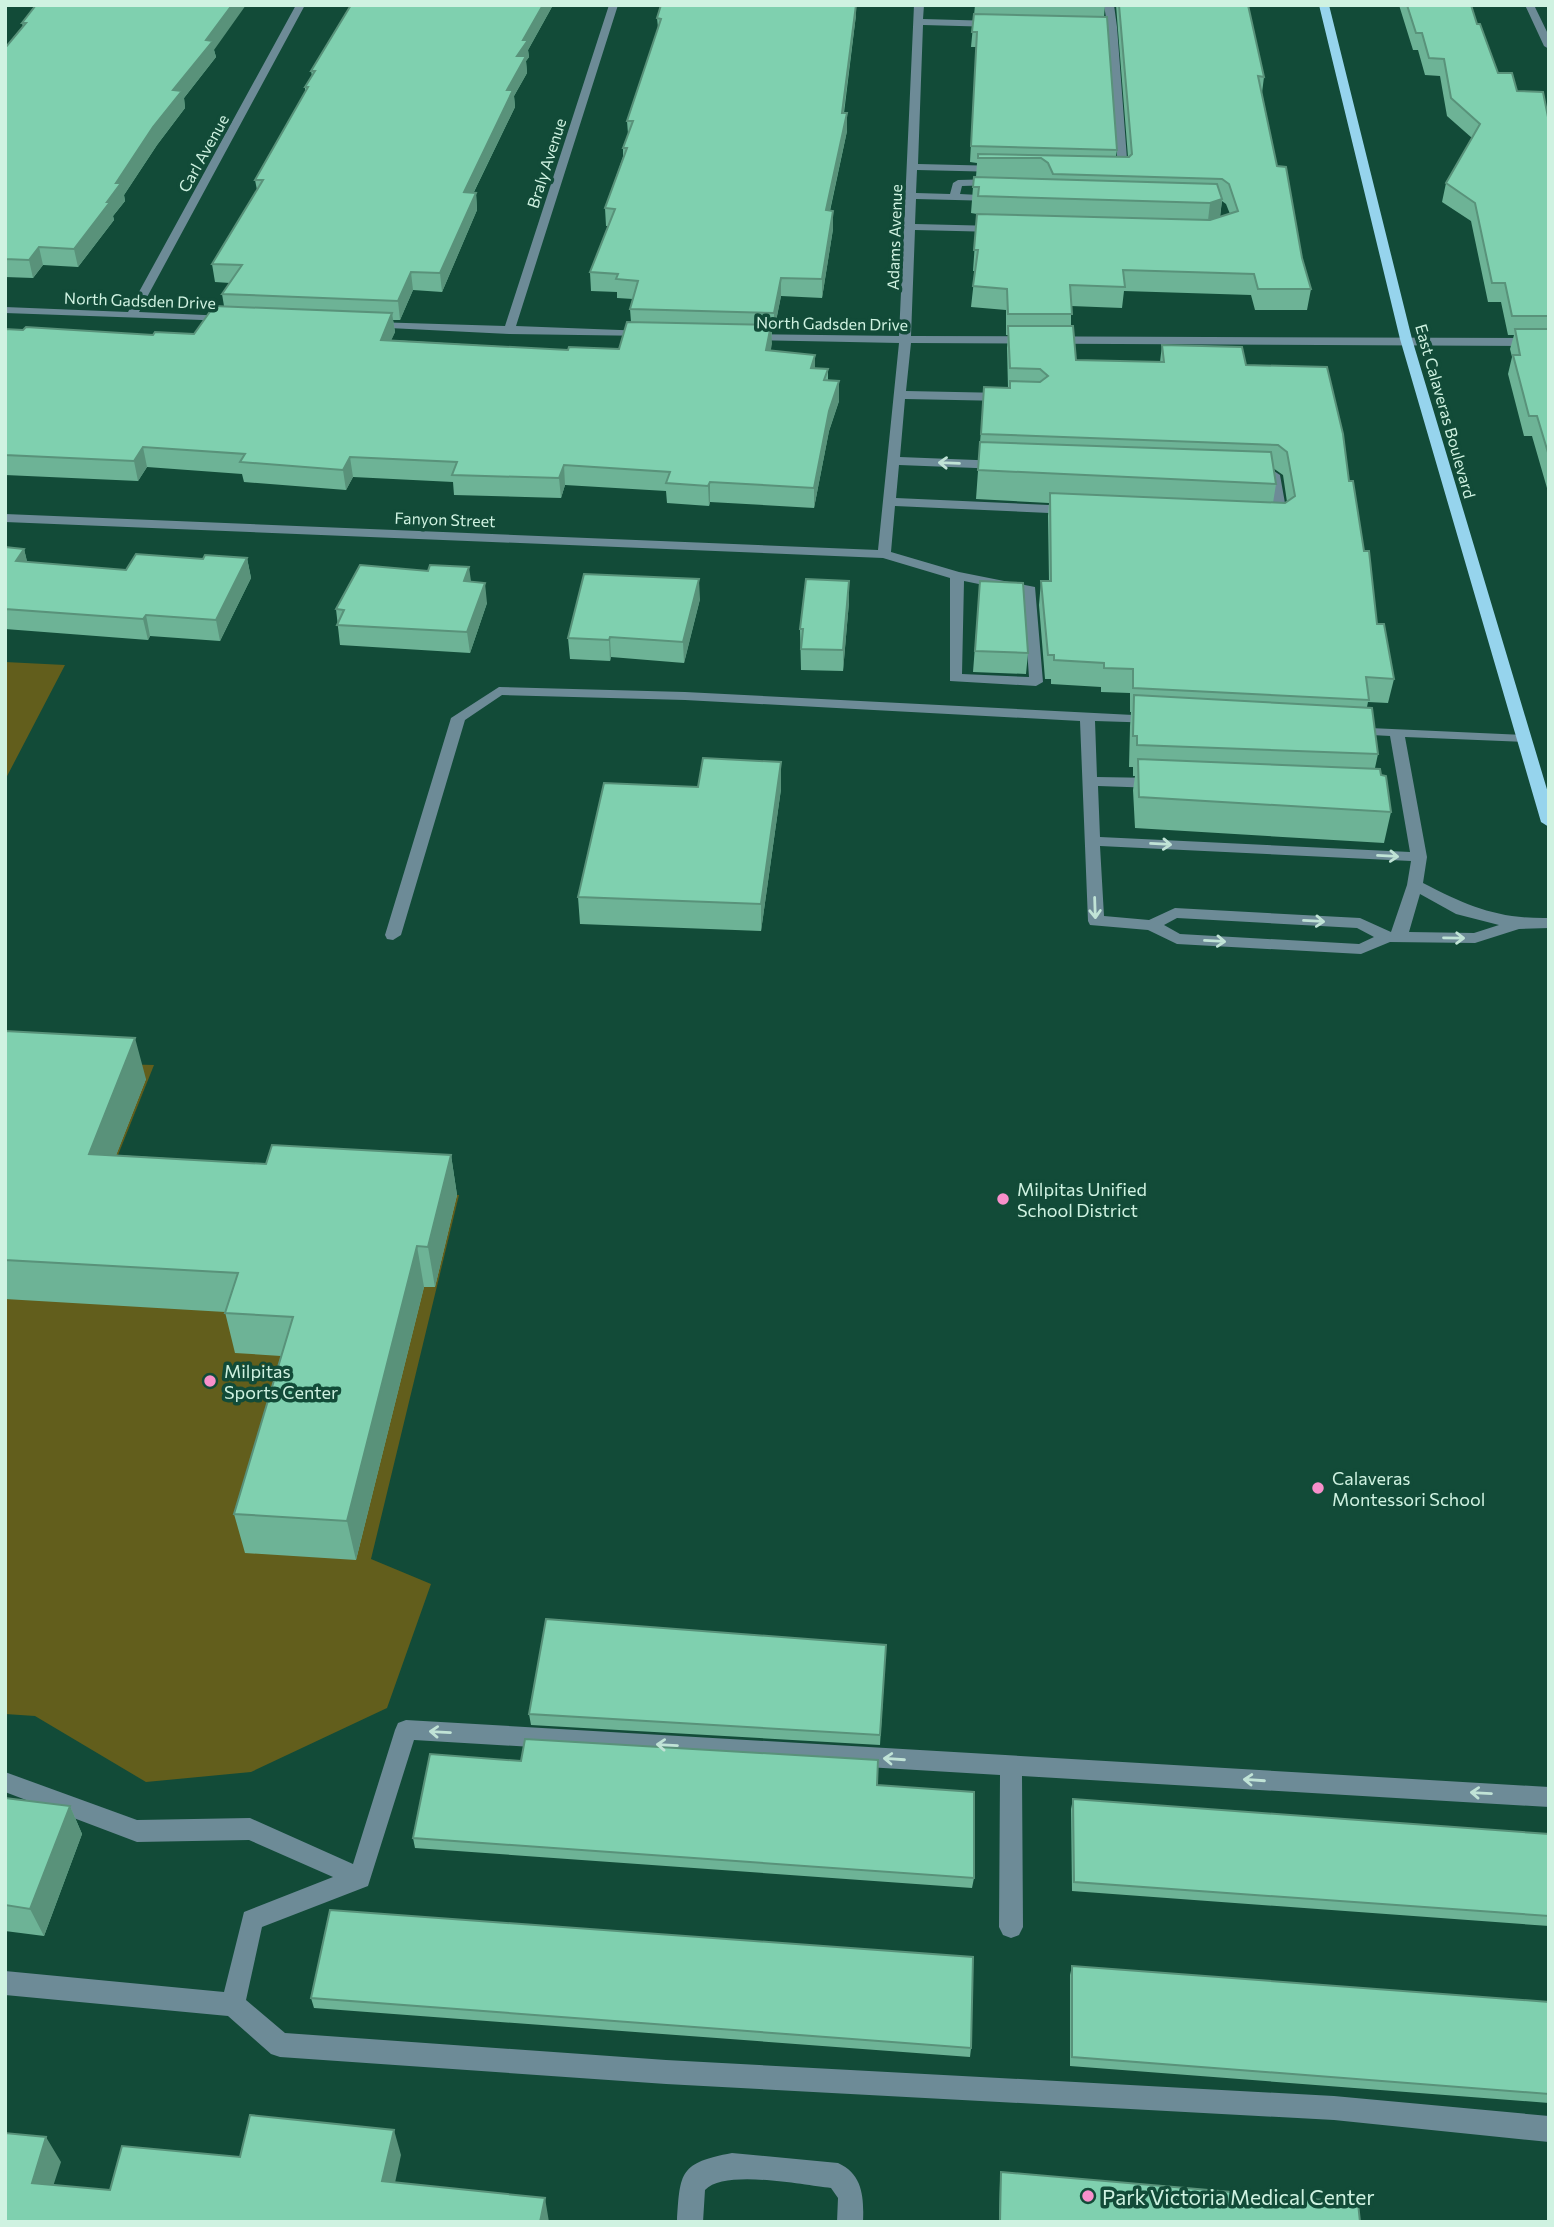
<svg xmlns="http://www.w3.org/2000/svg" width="1554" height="2227" viewBox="0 0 1554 2227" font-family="Commissioner,sans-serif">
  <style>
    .green { fill: #625e1c }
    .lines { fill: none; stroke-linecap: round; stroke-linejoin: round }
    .minor { fill: #6d8b97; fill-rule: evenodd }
    .major { fill: #96d4ed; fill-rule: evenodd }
    .wall { fill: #6db396; fill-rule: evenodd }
    .shaded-wall { fill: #59927a }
    .building { fill: #7fd0af; stroke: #59927a; stroke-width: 2 }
    .oneway { stroke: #c0e3d6 }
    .poi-dot { fill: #f890cb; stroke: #124b38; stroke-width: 2.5 }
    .labels { text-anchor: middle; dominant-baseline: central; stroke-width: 7; stroke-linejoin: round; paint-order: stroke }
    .far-street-label { font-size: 16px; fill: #cff2e1; stroke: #124b38 }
    .poi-label { font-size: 18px; fill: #cff2e1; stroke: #124b38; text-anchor: start }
    .near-poi-label { font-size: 21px; fill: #cff2e1; stroke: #124b38; text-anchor: start }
  </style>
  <rect width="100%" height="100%" fill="#124b38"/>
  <path class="green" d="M 5,662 L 65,665 L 5,780 Z
    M 5,1061 L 154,1065 L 104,1190 L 280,1184 L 459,1195 L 371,1559 L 431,1584 L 387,1708 L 251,1772 L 146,1782 L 35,1716 L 5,1714 Z"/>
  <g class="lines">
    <path class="minor" d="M 296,5 L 305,5 L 139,312 L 226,316 L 232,319 L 230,321 L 5,313 L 5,307 L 128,312 Z
      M 609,5 L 618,5 L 516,326 L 646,331 L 650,332 L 650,336 L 509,334 L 369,327 L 369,323 L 373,322 L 505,326 Z
      M 914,5 L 924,5 L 923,19 L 995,21 L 1000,24 L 995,27 L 923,25 L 918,164 L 1001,166 L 1006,169 L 1001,172 L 917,170 L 916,193 L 950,194 L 953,183 L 958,180 L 996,179 L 1001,182 L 996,185 L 962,186 L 960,194 L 998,196 L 999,198 L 994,201 L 916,199 L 915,224 L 997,226 L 1002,229 L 997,232 L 915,230 L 911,336 L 1549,338 L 1549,346 L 911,343 L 906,391 L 1005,393 L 1011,397 L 1005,401 L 905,399 L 900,457 L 1001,461 L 1007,465 L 1001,469 L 899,465 L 896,498 L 1071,506 L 1077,510 L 1071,514 L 895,506 L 891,552 L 959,572 L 1035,587 L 1043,682 L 1036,686 L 950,681 L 950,578 L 883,558 L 5,522 L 5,514 L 878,550 L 899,343 L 747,340 L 741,337 L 747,334 L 899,336 ZM 964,581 L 1023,593 L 1029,677 L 962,674 Z
      M 1104,5 L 1114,5 L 1117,27 L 1128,172 L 1123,175 L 1112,172 L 1118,169 L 1108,30 L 1086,29 L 1081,26 L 1086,23 L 1107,24 Z
      M 1525,5 L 1534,5 L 1549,36 L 1549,49 L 1544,46 Z
      M 1274,471 L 1280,475 L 1288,520 L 1281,524 L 1267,519 L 1274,515 L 1268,479 L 1256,478 L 1254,475 L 1260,471 Z
      M 499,687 L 685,692 L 1153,716 L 1160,720 L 1158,723 L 1095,721 L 1097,777 L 1156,778 L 1164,783 L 1156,788 L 1098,786 L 1100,837 L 1410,852 L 1390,736 L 1353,734 L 1348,733 L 1346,730 L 1348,727 L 1524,735 L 1531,739 L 1529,742 L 1405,737 L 1427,857 L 1423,883 C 1468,906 1497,919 1549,918 L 1549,928 L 1519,929 L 1475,943 L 1390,942 L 1361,954 L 1177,944 L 1148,930 L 1090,925 L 1088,921 L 1080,721 L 685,700 L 502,695 L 465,720 L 401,935 L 393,940 L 387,939 L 385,935 L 451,718 ZM 1100,846 L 1411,861 L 1407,885 L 1391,932 L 1360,918 L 1175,908 L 1149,920 L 1104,916 ZM 1420,894 L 1456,914 L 1499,925 L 1474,933 L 1409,932 ZM 1177,918 L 1357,928 L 1374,937 L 1359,944 L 1180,934 L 1164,925 Z
      M 406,1720 L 1549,1787 L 1549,1807 L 1022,1776 L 1023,1927 L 1019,1935 L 1011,1938 L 1003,1935 L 999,1927 L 1000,1775 L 414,1740 L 368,1886 L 262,1927 L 246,2000 L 285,2033 L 666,2060 L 1334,2096 L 1549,2116 L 1549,2142 L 1334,2120 L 666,2084 L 280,2057 L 271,2054 L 228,2016 L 5,1995 L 5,1971 L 224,1992 L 244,1912 L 333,1877 L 249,1840 L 137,1842 L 5,1792 L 5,1772 L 137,1820 L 250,1818 L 353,1864 L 395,1730 L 398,1723 Z
      M 732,2153 L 838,2163 C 863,2174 864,2198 863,2222 L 837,2222 L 838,2198 L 831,2188 C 802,2185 725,2169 705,2190 L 703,2222 L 677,2222 C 680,2171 680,2163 732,2153 Z"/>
    <path class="major" d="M 1319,5 L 1329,5 L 1412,339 L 1549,796 L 1549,827 L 1541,822 L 1400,339 Z"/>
  </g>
  <path class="wall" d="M 351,5 L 553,5 L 528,50 L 529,57 L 526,61 L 527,73 L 514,96 L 515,107 L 474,192 L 476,193 L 477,210 L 442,292 L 413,290 L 400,320 L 393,320 L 395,332 L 391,340 L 568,350 L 619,349 L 631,322 L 630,309 L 633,299 L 617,298 L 617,292 L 591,291 L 590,272 L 608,226 L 606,226 L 605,208 L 623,157 L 623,148 L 628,134 L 627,121 L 658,28 L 657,18 L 856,15 L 844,113 L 847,131 L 830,211 L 833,211 L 833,229 L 822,298 L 781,296 L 774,331 L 772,331 L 770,351 L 815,368 L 828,369 L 828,380 L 839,381 L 839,401 L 829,431 L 814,508 L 710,502 L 709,506 L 667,503 L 666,491 L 565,485 L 561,498 L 454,495 L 453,482 L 353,477 L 346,490 L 244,482 L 242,474 L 147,467 L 138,481 L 5,475 L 5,329 L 153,335 L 194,334 L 224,306 L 222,294 L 230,283 L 215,282 L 212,264 L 257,190 L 255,180 L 305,92 L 305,87 L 312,76 L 311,71 Z
    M 975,5 L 1105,5 L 1104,17 L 1117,150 L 1116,156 L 1128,157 L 1116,5 L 1248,5 L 1264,77 L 1262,93 L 1277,166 L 1311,289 L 1307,310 L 1255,310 L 1251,295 L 1124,291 L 1122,308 L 1071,306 L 1071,326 L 1076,360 L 1160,362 L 1162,345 L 1246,365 L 1349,481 L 1377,624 L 1394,679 L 1388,703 L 1368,702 L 1367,707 L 1378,754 L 1375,768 L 1381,775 L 1391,812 L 1384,843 L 1135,828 L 1133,790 L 1135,776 L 1133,776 L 1133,767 L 1129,767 L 1130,726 L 1131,712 L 1130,712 L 1130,693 L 1101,692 L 1101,687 L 1051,684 L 1051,679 L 1045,679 L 1039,605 L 1041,581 L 1049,581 L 1048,516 L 1049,503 L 976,499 L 984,387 L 1008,388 L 1007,348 L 1008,335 L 1006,335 L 1006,310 L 971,307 L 975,271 L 973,271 L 977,214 L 971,213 L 973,187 L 976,177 L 977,163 L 970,162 L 976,47 L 971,47 ZM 1222,201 L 1226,204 L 1230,214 L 1220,217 ZM 1273,468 L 1283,475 L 1287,502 L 1285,503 L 1273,503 L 1276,484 Z
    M 1399,5 L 1471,5 L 1477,24 L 1498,73 L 1549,122 L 1549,495 L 1532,436 L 1524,436 L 1508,374 L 1512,357 L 1510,349 L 1514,335 L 1508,335 L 1501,302 L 1488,302 L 1471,221 L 1442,202 L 1446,183 L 1472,138 L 1447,116 L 1440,76 L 1425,75 L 1418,50 L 1413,50 Z
    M 22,23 L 214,50 L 216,57 L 184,98 L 185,108 L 157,145 L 124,195 L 125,201 L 113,216 L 114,220 L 78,267 L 43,265 L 33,278 L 5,277 L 5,48 L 23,27 Z
    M 5,547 L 24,549 L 27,562 L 126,570 L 203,559 L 247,558 L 251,578 L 220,641 L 150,636 L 148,640 L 5,629 Z
    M 980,581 L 1028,653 L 1026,674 L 973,672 Z
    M 471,582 L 487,603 L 470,653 L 340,645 L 336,609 Z
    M 700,599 L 684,663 L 611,657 L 610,661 L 570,659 L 568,638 Z
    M 849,602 L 843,671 L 801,670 L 800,629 Z
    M 781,762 L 781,789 L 761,931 L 580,924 L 578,897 L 698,787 Z
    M 5,1031 L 146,1079 L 116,1155 L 266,1164 L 451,1155 L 457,1195 L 435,1287 L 424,1287 L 356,1560 L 245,1553 L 234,1514 L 281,1356 L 235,1353 L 225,1312 L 5,1299 Z
    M 886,1645 L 880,1745 L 531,1725 L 529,1714 Z
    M 877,1785 L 974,1878 L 972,1888 L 415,1848 L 413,1838 Z
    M 5,1798 L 70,1806 L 82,1834 L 44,1936 L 5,1931 Z
    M 1073,1799 L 1549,1834 L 1549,1926 L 1072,1891 L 1071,1809 Z
    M 1072,1966 L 1549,2002 L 1549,2103 L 1070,2066 L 1070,1975 Z
    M 311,1998 L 971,2048 L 970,2057 L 314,2008 Z
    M 1001,2172 L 1360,2222 L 999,2222 L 1000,2181 Z"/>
  <path class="shaded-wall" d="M 232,5 L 246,5 L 214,50 L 216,57 L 184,98 L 185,108 L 157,145 L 124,195 L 125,201 L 113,216 L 114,220 L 78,267 L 74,249 L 107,202 L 116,183 L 173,90 L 206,40 Z
    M 543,5 L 553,5 L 528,50 L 529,57 L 526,61 L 527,73 L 514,96 L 515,107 L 465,210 L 464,192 L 507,90 L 517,56 L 523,40 Z
    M 856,5 L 856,15 L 841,131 L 842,113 Z
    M 847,113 L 847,131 L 826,228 L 826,210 Z
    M 476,193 L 477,210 L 442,292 L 440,273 Z
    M 1222,199 L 1219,226 L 1207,229 L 1210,203 Z
    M 833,211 L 833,229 L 822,298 L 822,279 Z
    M 39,247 L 43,265 L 33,278 L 29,260 Z
    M 411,272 L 413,290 L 400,320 L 398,301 Z
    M 781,278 L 781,296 L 774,331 L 774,313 Z
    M 392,313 L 395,332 L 383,359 L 381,340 Z
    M 771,325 L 772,344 L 767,370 L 766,350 Z
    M 815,355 L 815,374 L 811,368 Z
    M 839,381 L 839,401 L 829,431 L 814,508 L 814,488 L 829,411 Z
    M 143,447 L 147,467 L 138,481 L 134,461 Z
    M 350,457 L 353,477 L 346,490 L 343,470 Z
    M 564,465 L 565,485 L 561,498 L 559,478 Z
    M 710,482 L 710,502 L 709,506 L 708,486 Z
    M 24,549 L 29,569 L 16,561 Z
    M 247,558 L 251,578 L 220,641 L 216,620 Z
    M 469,567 L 472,588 L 464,581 Z
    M 699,579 L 700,599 L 684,663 L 683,642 Z
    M 849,581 L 849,602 L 843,671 L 843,650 Z
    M 485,583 L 487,603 L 470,653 L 467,632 Z
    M 146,615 L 150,636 L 148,640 L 143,619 Z
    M 610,637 L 611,657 L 610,661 L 609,640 Z
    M 781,762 L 781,789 L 761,931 L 761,904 Z
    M 135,1038 L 146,1079 L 101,1194 L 89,1154 Z
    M 451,1155 L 457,1195 L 435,1287 L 428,1247 Z
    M 417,1246 L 424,1287 L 356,1560 L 347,1521 Z
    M 70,1806 L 82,1834 L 44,1936 L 30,1909 Z
    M 394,2130 L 401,2155 L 390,2206 L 382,2181 Z
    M 46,2137 L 61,2162 L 46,2208 L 32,2183 Z
    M 545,2198 L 549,2222 L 540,2222 Z"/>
  <path class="building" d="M 36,5 L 232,5 L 206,40 L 213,41 L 173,90 L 182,91 L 153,127 L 116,183 L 121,183 L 107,202 L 110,202 L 74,249 L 39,247 L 29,260 L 5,259 L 5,48 L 26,23 L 22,23 Z
    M 351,5 L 543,5 L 523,40 L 528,40 L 517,56 L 526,56 L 507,90 L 513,90 L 464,192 L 476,193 L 440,273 L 411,272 L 398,301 L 222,294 L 242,265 L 212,264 L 263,180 L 255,180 L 308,87 L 305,87 L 315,71 L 311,71 Z
    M 661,5 L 856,5 L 842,113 L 847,113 L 826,210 L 833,211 L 822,279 L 781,278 L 774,313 L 630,309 L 638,281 L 616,279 L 618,274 L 590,272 L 615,209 L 605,208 L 627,148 L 623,148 L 633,121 L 627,121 L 661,19 L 657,18 Z
    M 1119,5 L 1248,5 L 1264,77 L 1258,76 L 1277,166 L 1286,167 L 1302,258 L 1311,289 L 1258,289 L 1254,274 L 1123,270 L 1125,287 L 1070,285 L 1072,314 L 1008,314 L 1007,289 L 973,286 L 978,250 L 974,250 L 977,214 L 1210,220 L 1238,211 L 1229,184 L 1222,179 L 1053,174 L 1048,163 L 1041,158 L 978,158 L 978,154 L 1129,157 L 1132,154 Z
    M 1407,5 L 1471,5 L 1477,24 L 1480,24 L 1498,73 L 1512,73 L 1517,91 L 1543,92 L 1549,122 L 1549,316 L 1512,316 L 1505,283 L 1492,283 L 1475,203 L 1446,183 L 1480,124 L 1451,98 L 1444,59 L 1429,58 L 1422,33 L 1416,33 Z
    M 974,14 L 1107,17 L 1117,150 L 971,146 L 977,32 L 972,32 Z
    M 974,177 L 1217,184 L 1222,199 L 1210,203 L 978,196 L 979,187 L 973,187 Z
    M 214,306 L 392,313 L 381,340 L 568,350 L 569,347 L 619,349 L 627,322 L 771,325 L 766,350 L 815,355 L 811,368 L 828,369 L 824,380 L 839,381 L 829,411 L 814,488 L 710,482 L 708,486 L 666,483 L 670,472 L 564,465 L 559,478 L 452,475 L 457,462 L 350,457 L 343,470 L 240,462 L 245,454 L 143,447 L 134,461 L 5,455 L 5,329 L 23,330 L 26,327 L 153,335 L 155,332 L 194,334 Z
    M 1008,326 L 1073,326 L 1076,360 L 1164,362 L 1162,345 L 1242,347 L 1246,365 L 1327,367 L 1343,434 L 1349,481 L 1353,481 L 1364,551 L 1369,551 L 1377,624 L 1384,624 L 1394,679 L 1366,677 L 1369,700 L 1133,688 L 1133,669 L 1104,668 L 1104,663 L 1054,660 L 1054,655 L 1048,655 L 1041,581 L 1051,581 L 1050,493 L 1285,503 L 1295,496 L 1287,452 L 1278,445 L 981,434 L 984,387 L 1010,388 L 1010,381 L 1040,382 L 1048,376 L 1040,369 L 1010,368 Z
    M 1515,329 L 1549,329 L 1549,456 L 1537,416 L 1529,416 L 1513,355 L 1520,355 Z
    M 980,442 L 1271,452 L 1276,484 L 978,470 Z
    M 5,547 L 24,549 L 16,561 L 126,570 L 136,554 L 203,559 L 205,555 L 247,558 L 216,620 L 146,615 L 143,619 L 5,609 Z
    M 360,565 L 428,571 L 430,565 L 469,567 L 464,581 L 485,583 L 467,632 L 337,625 L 344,610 L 336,609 Z
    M 584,574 L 699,579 L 683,642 L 610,637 L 609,640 L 568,638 Z
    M 806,579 L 849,581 L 843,650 L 801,649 L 803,629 L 800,629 Z
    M 980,581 L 1023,583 L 1028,653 L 975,651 Z
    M 1134,695 L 1372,708 L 1378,754 L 1137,745 L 1137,736 L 1133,736 Z
    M 703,758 L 781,762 L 761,904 L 578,897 L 604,783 L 698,787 Z
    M 1138,759 L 1380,769 L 1381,775 L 1386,776 L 1391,812 L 1139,797 Z
    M 5,1031 L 135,1038 L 89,1154 L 266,1164 L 272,1145 L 451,1155 L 428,1247 L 417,1246 L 347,1521 L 234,1514 L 293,1317 L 225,1313 L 238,1273 L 5,1260 Z
    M 546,1619 L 886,1645 L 880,1735 L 529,1714 Z
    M 525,1739 L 878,1760 L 877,1785 L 974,1792 L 974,1878 L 413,1838 L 430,1754 L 521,1761 Z
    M 5,1798 L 70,1806 L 30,1909 L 5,1905 Z
    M 1073,1799 L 1549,1834 L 1549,1916 L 1074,1882 Z
    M 330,1910 L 973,1957 L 971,2048 L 311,1998 Z
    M 1072,1966 L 1549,2002 L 1549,2094 L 1072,2057 Z
    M 250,2115 L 394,2130 L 382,2181 L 545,2198 L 540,2222 L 5,2222 L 5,2133 L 46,2137 L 32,2183 L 110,2190 L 122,2146 L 240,2157 Z
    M 1001,2172 L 1358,2203 L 1360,2222 L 1000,2222 Z"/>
  <defs><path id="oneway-shaft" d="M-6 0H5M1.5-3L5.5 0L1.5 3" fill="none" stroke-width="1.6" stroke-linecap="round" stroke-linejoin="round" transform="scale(1.75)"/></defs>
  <g class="oneway">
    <use href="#oneway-shaft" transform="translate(949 463) rotate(-178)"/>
    <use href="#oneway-shaft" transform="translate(1161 844) rotate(3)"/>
    <use href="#oneway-shaft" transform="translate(1388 856) rotate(3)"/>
    <use href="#oneway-shaft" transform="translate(1095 908) rotate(88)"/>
    <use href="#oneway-shaft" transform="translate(1314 921) rotate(3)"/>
    <use href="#oneway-shaft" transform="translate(1454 938) rotate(1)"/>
    <use href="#oneway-shaft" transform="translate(1215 941) rotate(3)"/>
    <use href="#oneway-shaft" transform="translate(440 1732) rotate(-177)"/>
    <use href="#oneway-shaft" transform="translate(667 1745) rotate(-177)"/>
    <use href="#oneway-shaft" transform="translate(894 1759) rotate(-176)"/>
    <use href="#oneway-shaft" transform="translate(1254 1780) rotate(-176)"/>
    <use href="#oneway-shaft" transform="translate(1481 1793) rotate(-177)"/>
  </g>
  <g class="poi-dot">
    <circle cx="1003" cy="1199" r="7"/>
    <circle cx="210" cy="1381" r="7"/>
    <circle cx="1318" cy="1488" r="7"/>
    <circle cx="1088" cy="2196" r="7"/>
  </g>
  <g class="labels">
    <g class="far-street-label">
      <text transform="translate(203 153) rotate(-61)">Carl Avenue</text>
      <text transform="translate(546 163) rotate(-72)">Braly Avenue</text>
      <text transform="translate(894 237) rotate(-88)">Adams Avenue</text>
      <text transform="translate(140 300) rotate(2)">North Gadsden Drive</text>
      <text transform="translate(832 323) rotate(1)">North Gadsden Drive</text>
      <text transform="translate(1446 411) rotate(74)">East Calaveras Boulevard</text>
      <text transform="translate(445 519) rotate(2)">Fanyon Street</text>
    </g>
    <g class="poi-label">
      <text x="1017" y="1189">Milpitas Unified<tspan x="1017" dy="21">School District</tspan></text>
      <text x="224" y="1371">Milpitas<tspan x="224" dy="21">Sports Center</tspan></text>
      <text x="1332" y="1478">Calaveras<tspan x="1332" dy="21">Montessori School</tspan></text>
    </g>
    <g class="near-poi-label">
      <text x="1102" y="2196">Park Victoria Medical Center</text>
    </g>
  </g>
  <rect width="1554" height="2227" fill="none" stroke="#cff2e1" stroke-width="14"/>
</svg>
